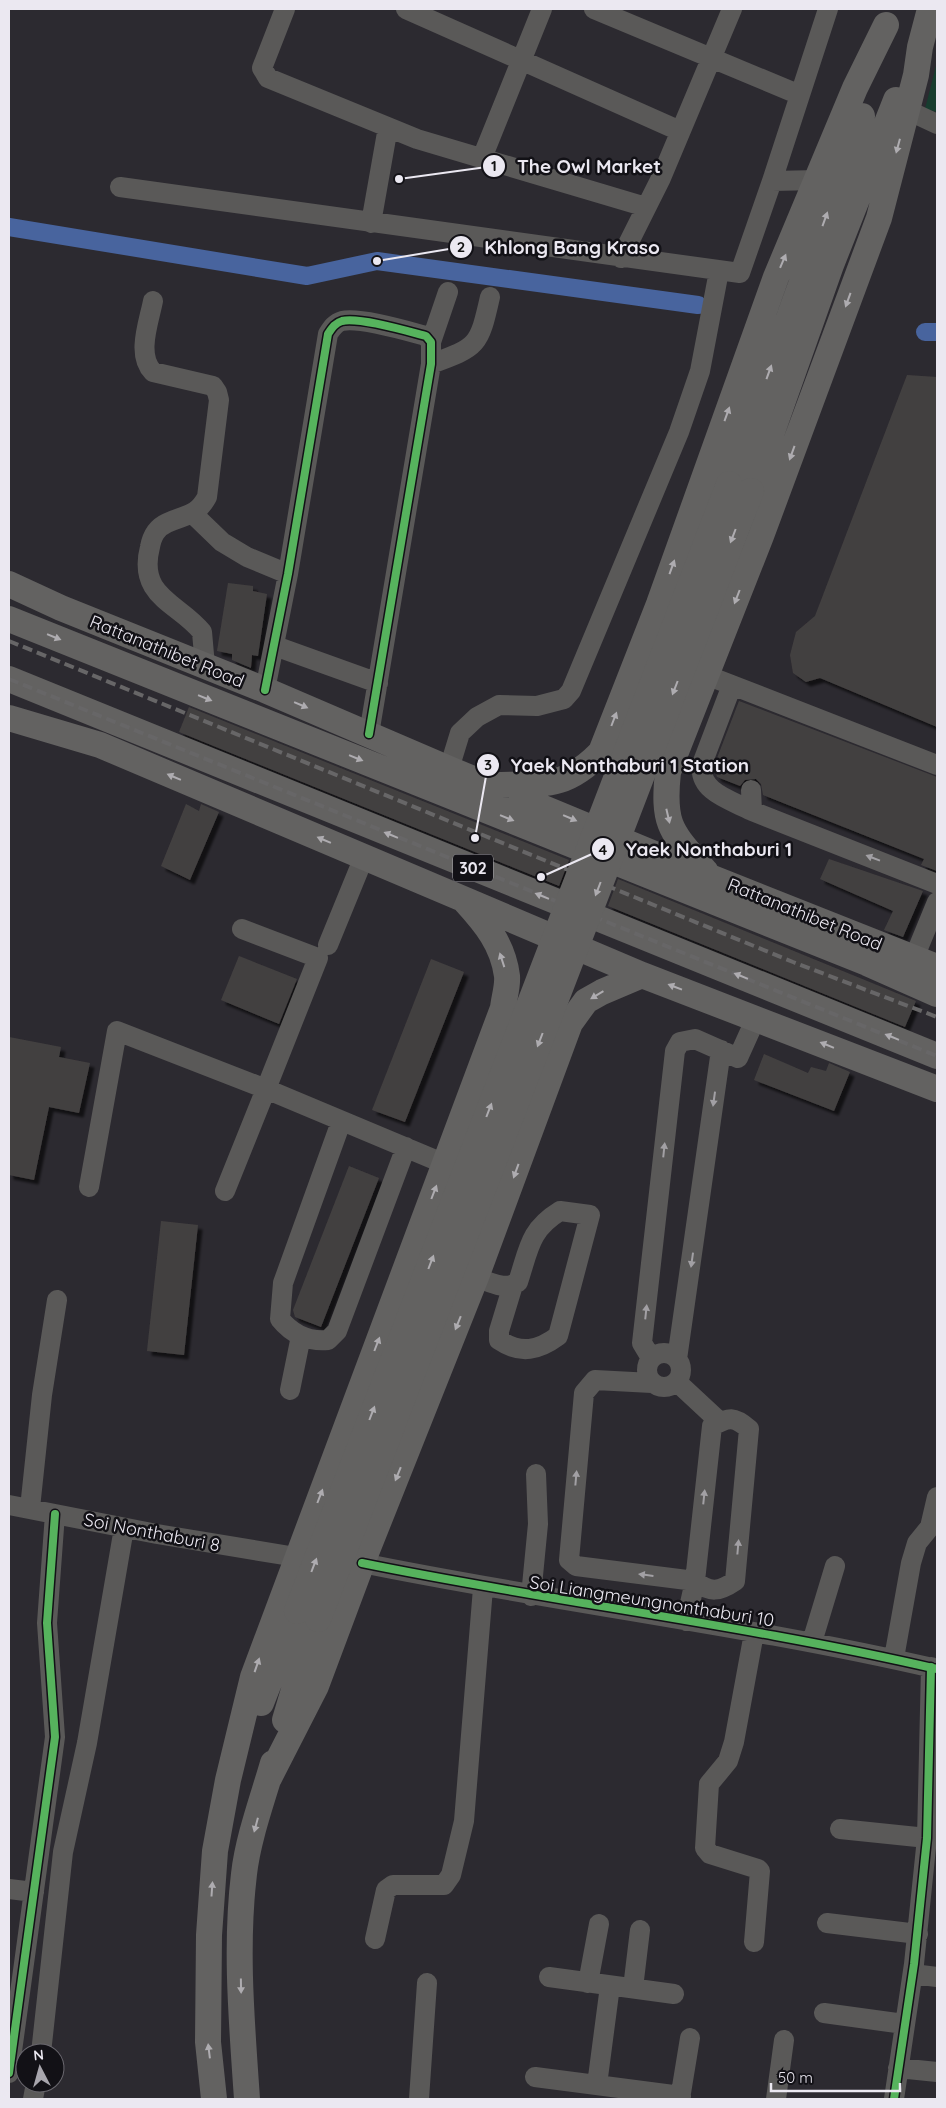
<svg xmlns="http://www.w3.org/2000/svg" width="946" height="2108" viewBox="0 0 946 2108" font-family="Quicksand,sans-serif">
  <style>
    .green { fill: #173d2f }
    .lines { fill: none; stroke-linecap: round; stroke-linejoin: round }
    .canal { stroke: #48649e; stroke-width: 18 }
    .building { fill: #434040; filter: url(#shadow) }
    .minor { stroke: #5a5958; stroke-width: 20 }
    .major { stroke: #636261; stroke-width: 26 }
    .rail { stroke: #676667; stroke-width: 4; stroke-dasharray: 10 5; stroke-linecap: butt }
    .major-bridge { stroke: #636261; stroke-width: 26 }
    .cycleway-casing { stroke: #121116; stroke-width: 11 }
    .cycleway { stroke: #56b35d; stroke-width: 8 }
    .oneway { fill: #aeacb0 }
    .oneway2 { fill: #a2a0a4 }
    .labels { text-anchor: middle; dominant-baseline: central; stroke-width: 5; stroke-linejoin: round; paint-order: stroke }
    .shield { fill: #121116; stroke: #aaa8af; stroke-width: 1 }
    .shield-label { font-size: 16px; font-weight: bold; fill: #ebe8f1 }
    .street-label { font-size: 18px; fill: #ebe8f1; stroke: #121116 }
    .leader { fill: none; stroke: #ebe8f1; stroke-width: 2 }
    .callout-dot { fill: #ebe8f1; stroke: #121116; stroke-width: 2 }
    .mark-label { font-size: 15px; text-anchor: middle; font-weight: bold; fill: #111 }
    .callout-label { font-size: 19px; text-anchor: middle; font-weight: bold; fill: #ebe8f1; stroke: #121116; stroke-width: 5; stroke-linejoin: round; paint-order: stroke }
  </style>
  <defs>
    <filter id="shadow"><feDropShadow dx="4.5" dy="4.5" stdDeviation="1" flood-color="#0009"/></filter>
  </defs>
  <rect width="100%" height="100%" fill="#2c2a30"/>
  <path class="green" d="M 937,62 L 937,112 L 925,109 Z"/>
  <g class="lines">
    <path class="canal" d="M 9,227 L 307,276 L 377,261 L 698,305
      M 925,332 L 937,332"/>
  </g>
  <path class="building" d="M 907,375 L 937,377 L 937,727 L 820,678 L 806,682 L 793,673 L 790,655 L 796,632 L 815,616 Z
    M 228,583 L 253,586 L 253,591 L 267,594 L 258,656 L 252,655 L 251,668 L 232,660 L 232,654 L 217,651 Z
    M 739,701 L 937,777 L 937,871 L 921,865 L 924,859 L 763,795 L 761,784 L 756,779 L 745,780 L 740,786 L 717,777 L 714,766 Z
    M 189,707 L 569,860 L 559,886 L 179,732 Z
    M 186,804 L 199,811 L 201,804 L 219,812 L 190,880 L 161,866 Z
    M 829,859 L 923,891 L 903,937 L 884,930 L 893,911 L 820,879 Z
    M 618,879 L 916,1001 L 905,1027 L 608,906 Z
    M 239,956 L 297,979 L 279,1024 L 221,1000 Z
    M 431,959 L 464,972 L 405,1122 L 372,1110 Z
    M 9,1037 L 61,1047 L 59,1057 L 90,1063 L 79,1113 L 49,1107 L 34,1180 L 9,1175 Z
    M 764,1054 L 808,1073 L 811,1067 L 826,1071 L 829,1063 L 850,1072 L 834,1111 L 754,1080 Z
    M 349,1166 L 379,1178 L 321,1327 L 295,1317 L 293,1310 Z
    M 161,1221 L 198,1225 L 184,1355 L 147,1351 Z"/>
  <g class="lines">
    <path class="minor" d="M 285,9 L 262,68 L 268,78 L 417,139 L 646,207
      M 406,9 L 680,131
      M 594,9 L 800,95
      M 907,110 L 937,124
      M 482,158 L 542,9
      M 772,181 L 828,9
      M 120,187 L 740,273 L 772,181 L 818,180
      M 371,223 L 388,127
      M 621,258 L 661,178 L 732,9
      M 153,301 C 149,322 136,355 153,372 L 213,386 L 217,392 L 219,400 L 207,497 C 196,517 186,514 167,523 C 156,528 152,536 150,547 C 137,597 179,603 202,632 L 205,666
      M 431,342 L 448,292
      M 431,364 C 478,347 479,346 490,297
      M 193,514 L 222,542 L 247,557 L 288,574
      M 275,646 L 378,683
      M 706,675 L 937,765
      M 732,685 L 702,764 C 698,792 731,800 752,811
      M 265,690 L 288,574 L 328,334 C 332,328 335,323 342,321 C 360,317 407,331 426,336 L 431,342 L 431,364 L 369,734
      M 449,769 L 460,733 L 477,717 L 499,705 L 537,706 L 564,699 L 571,691 L 679,432 L 700,371 L 719,271
      M 751,790 L 752,811 L 937,884
      M 328,945 L 364,857
      M 914,958 L 937,902
      M 341,1122 L 283,1283 L 280,1319 C 292,1334 309,1342 328,1340 L 337,1331 L 406,1147
      M 89,1187 L 117,1031 L 266,1089 L 318,958 L 242,929
      M 225,1191 L 266,1089 L 445,1164
      M 476,1277 C 490,1282 504,1291 518,1282 C 529,1249 529,1230 560,1211 L 590,1215 L 558,1336 C 539,1350 521,1355 499,1340 L 499,1331 L 513,1285
      M647 1370a17 17 0 1 1 34 0a17 17 0 1 1-34 0Z
      M 651,1358 L 642,1343 L 675,1051 L 680,1042 L 695,1039 L 738,1058 L 756,1018
      M 677,1359 L 721,1050
      M 677,1382 L 720,1422
      M 652,1383 L 595,1380 L 584,1393 L 569,1560 L 576,1566 L 695,1581 C 710,1593 719,1592 735,1581 L 749,1429 C 734,1416 729,1417 712,1426 L 695,1581 L 686,1621
      M 290,1390 L 301,1336
      M 9,1505 L 157,1534 L 296,1557
      M 30,1508 L 42,1395 L 57,1300
      M 362,1563 C 553,1602 747,1625 937,1669
      M 531,1596 L 538,1524 L 536,1474
      M 812,1642 L 835,1566
      M 894,1658 L 911,1563 L 917,1543 L 930,1527 L 937,1497
      M 840,1829 L 927,1838
      M 9,1889 L 34,1892
      M 827,1923 L 918,1934
      M 375,1939 L 386,1890 L 393,1885 L 444,1885 L 451,1875 L 464,1821 L 483,1588
      M 754,1942 L 760,1871 L 758,1869 L 710,1854 L 705,1848 L 709,1784 L 728,1761 L 734,1742 L 754,1633
      M 913,1974 L 937,1977
      M 549,1977 L 674,1994
      M 588,1983 L 599,1924
      M 633,1988 L 640,1930
      M 824,2013 L 904,2024
      M 41,2053 L 63,1852 L 87,1743 L 124,1528
      M 898,2068 L 937,2072
      M 9,2073 L 55,1737 L 47,1623 L 55,1514
      M 535,2077 L 681,2096
      M 597,2085 L 610,1986
      M 33,2099 L 36,2083
      M 419,2099 L 427,1983
      M 680,2099 L 690,2038
      M 776,2099 L 784,2040
      M 894,2099 L 914,1964 L 927,1838 L 931,1667"/>
    <path class="major" d="M 729,484 L 862,116
      M 751,491 L 831,265 L 896,100
      M 9,584 L 61,608 L 265,690 L 449,769 L 710,877 L 937,967
      M 9,619 L 867,963 L 937,994
      M 9,679 L 937,1056
      M 9,718 L 100,745 L 642,975 L 937,1089
      M 501,785 C 547,784 567,787 601,752 L 659,604 L 776,277 L 855,88 L 886,25
      M 706,872 C 672,832 662,827 668,772 L 761,536 L 879,218 L 916,75 L 920,47 L 930,9
      M 261,1703 L 297,1611
      M 285,1720 L 302,1663 L 318,1619
      M 269,1778 L 316,1686 L 362,1563 L 476,1277 L 570,1023 L 586,1001 L 602,992 L 642,975
      M 214,2099 L 208,2042 L 209,1935 L 215,1851 L 228,1780 L 253,1677 L 503,1008 C 504,998 508,986 507,976 C 503,944 485,923 465,901
      M 247,2099 C 242,2025 235,1948 244,1874 C 248,1838 263,1798 273,1763"/>
    <path class="rail" d="M 9,641 L 793,962 L 937,1017
      M 9,679 L 937,1056"/>
    <path class="major-bridge" d="M 297,1611 L 729,484
      M 318,1619 L 751,491"/>
    <defs>
      <path id="cycleway" d="M 265,690 L 288,574 L 328,334 C 332,328 335,323 342,321 C 360,317 407,331 426,336 L 431,342 L 431,364 L 369,734
        M 362,1563 C 553,1602 747,1625 937,1669
        M 9,2073 L 55,1737 L 47,1623 L 55,1514
        M 894,2099 L 914,1964 L 927,1838 L 931,1667"/>
    </defs>
    <use href="#cycleway" class="cycleway-casing"/>
    <use href="#cycleway" class="cycleway"/>
  </g>
  <defs><path id="oneway-solid" d="M-6-.8H1V-3.2L6.5 0L1 3.2V.8H-6Z" transform="scale(1.25)"/></defs>
  <g class="oneway">
    <use href="#oneway-solid" transform="translate(898 146) rotate(105)"/>
    <use href="#oneway-solid" transform="translate(825 219) rotate(-70)"/>
    <use href="#oneway-solid" transform="translate(783 261) rotate(-67)"/>
    <use href="#oneway-solid" transform="translate(848 300) rotate(110)"/>
    <use href="#oneway-solid" transform="translate(769 372) rotate(-70)"/>
    <use href="#oneway-solid" transform="translate(727 414) rotate(-70)"/>
    <use href="#oneway-solid" transform="translate(792 453) rotate(110)"/>
    <use href="#oneway-solid" transform="translate(733 536) rotate(111)"/>
    <use href="#oneway-solid" transform="translate(672 567) rotate(-70)"/>
    <use href="#oneway-solid" transform="translate(737 597) rotate(111)"/>
    <use href="#oneway-solid" transform="translate(54 637) rotate(22)"/>
    <use href="#oneway-solid" transform="translate(675 688) rotate(111)"/>
    <use href="#oneway-solid" transform="translate(205 698) rotate(22)"/>
    <use href="#oneway-solid" transform="translate(301 705) rotate(23)"/>
    <use href="#oneway-solid" transform="translate(614 719) rotate(-69)"/>
    <use href="#oneway-solid" transform="translate(356 758) rotate(22)"/>
    <use href="#oneway-solid" transform="translate(174 777) rotate(-157)"/>
    <use href="#oneway-solid" transform="translate(668 816) rotate(77)"/>
    <use href="#oneway-solid" transform="translate(507 818) rotate(22)"/>
    <use href="#oneway-solid" transform="translate(570 818) rotate(23)"/>
    <use href="#oneway-solid" transform="translate(391 835) rotate(-158)"/>
    <use href="#oneway-solid" transform="translate(324 840) rotate(-157)"/>
    <use href="#oneway-solid" transform="translate(598 889) rotate(111)"/>
    <use href="#oneway-solid" transform="translate(542 896) rotate(-158)"/>
    <use href="#oneway-solid" transform="translate(502 960) rotate(-108)"/>
    <use href="#oneway-solid" transform="translate(741 976) rotate(-158)"/>
    <use href="#oneway-solid" transform="translate(675 987) rotate(-159)"/>
    <use href="#oneway-solid" transform="translate(597 995) rotate(149)"/>
    <use href="#oneway-solid" transform="translate(892 1037) rotate(-158)"/>
    <use href="#oneway-solid" transform="translate(540 1040) rotate(111)"/>
    <use href="#oneway-solid" transform="translate(827 1045) rotate(-158)"/>
    <use href="#oneway-solid" transform="translate(489 1110) rotate(-69)"/>
    <use href="#oneway-solid" transform="translate(516 1171) rotate(110)"/>
    <use href="#oneway-solid" transform="translate(434 1192) rotate(-69)"/>
    <use href="#oneway-solid" transform="translate(431 1262) rotate(-69)"/>
    <use href="#oneway-solid" transform="translate(458 1323) rotate(112)"/>
    <use href="#oneway-solid" transform="translate(377 1344) rotate(-69)"/>
    <use href="#oneway-solid" transform="translate(372 1413) rotate(-69)"/>
    <use href="#oneway-solid" transform="translate(398 1474) rotate(112)"/>
    <use href="#oneway-solid" transform="translate(320 1496) rotate(-69)"/>
    <use href="#oneway-solid" transform="translate(314 1565) rotate(-69)"/>
    <use href="#oneway-solid" transform="translate(257 1665) rotate(-71)"/>
    <use href="#oneway-solid" transform="translate(256 1825) rotate(105)"/>
    <use href="#oneway-solid" transform="translate(212 1889) rotate(-86)"/>
    <use href="#oneway-solid" transform="translate(241 1986) rotate(89)"/>
    <use href="#oneway-solid" transform="translate(209 2051) rotate(-97)"/>
  </g>
  <g class="oneway2">
    <use href="#oneway-solid" transform="translate(873 858) rotate(-159)"/>
    <use href="#oneway-solid" transform="translate(714 1099) rotate(98)"/>
    <use href="#oneway-solid" transform="translate(664 1150) rotate(-84)"/>
    <use href="#oneway-solid" transform="translate(692 1260) rotate(98)"/>
    <use href="#oneway-solid" transform="translate(646 1312) rotate(-84)"/>
    <use href="#oneway-solid" transform="translate(576 1478) rotate(-85)"/>
    <use href="#oneway-solid" transform="translate(704 1497) rotate(-84)"/>
    <use href="#oneway-solid" transform="translate(738 1547) rotate(-85)"/>
    <use href="#oneway-solid" transform="translate(646 1575) rotate(-173)"/>
  </g>
  <g class="labels">
    <rect class="shield" x="453" y="854.5" width="40" height="27" rx="4"/>
    <g class="shield-label">
      <text x="473" y="868">302</text>
    </g>
    <g class="street-label">
      <text transform="translate(167 651) rotate(22)">Rattanathibet Road</text>
      <text transform="translate(805 914) rotate(22)">Rattanathibet Road</text>
      <text transform="translate(152 1532) rotate(11)">Soi Nonthaburi 8</text>
      <text transform="translate(652 1601) rotate(9)">Soi Liangmeungnonthaburi 10</text>
    </g>
  </g>
  <path class="leader" d="M399 179L494 166M377 261L461 247M475 838L488 765M541 877L603 849"/>
  <g class="callout-dot">
    <circle cx="399" cy="179" r="5"/>
    <circle cx="377" cy="261" r="5"/>
    <circle cx="475" cy="838" r="5"/>
    <circle cx="541" cy="877" r="5"/>
    <circle cx="494" cy="166" r="12"/>
    <circle cx="461" cy="247" r="12"/>
    <circle cx="488" cy="765" r="12"/>
    <circle cx="603" cy="849" r="12"/>
  </g>
  <g class="mark-label">
    <text x="494" y="171">1</text>
    <text x="461" y="252">2</text>
    <text x="488" y="770">3</text>
    <text x="603" y="855">4</text>
  </g>
  <g class="callout-label">
    <text x="589" y="173">The Owl Market</text>
    <text x="572" y="254">Khlong Bang Kraso</text>
    <text x="630" y="772">Yaek Nonthaburi 1 Station</text>
    <text x="709" y="856">Yaek Nonthaburi 1</text>
  </g>
  <rect width="946" height="2108" fill="none" stroke="#ebe8f1" stroke-width="20"/>
  <g transform="translate(40 2068) rotate(354)"><circle r="24" fill="#121116" stroke="#69676e"/>
  <path d="M0-4L9 19L0 12L-9 19Z" fill="#a8a6ad"/>
  <text y="-8" font-size="14" font-weight="bold" text-anchor="middle" fill="#ebe8f1">N</text>
  </g>
  <path d="M771 2083v8h129v-8" fill="none" stroke="#ebe8f1" stroke-width="2.5"/>
  <text x="778" y="2083" font-size="15" fill="#ebe8f1" stroke="#121116" stroke-width="4" paint-order="stroke">50 m</text>
</svg>
